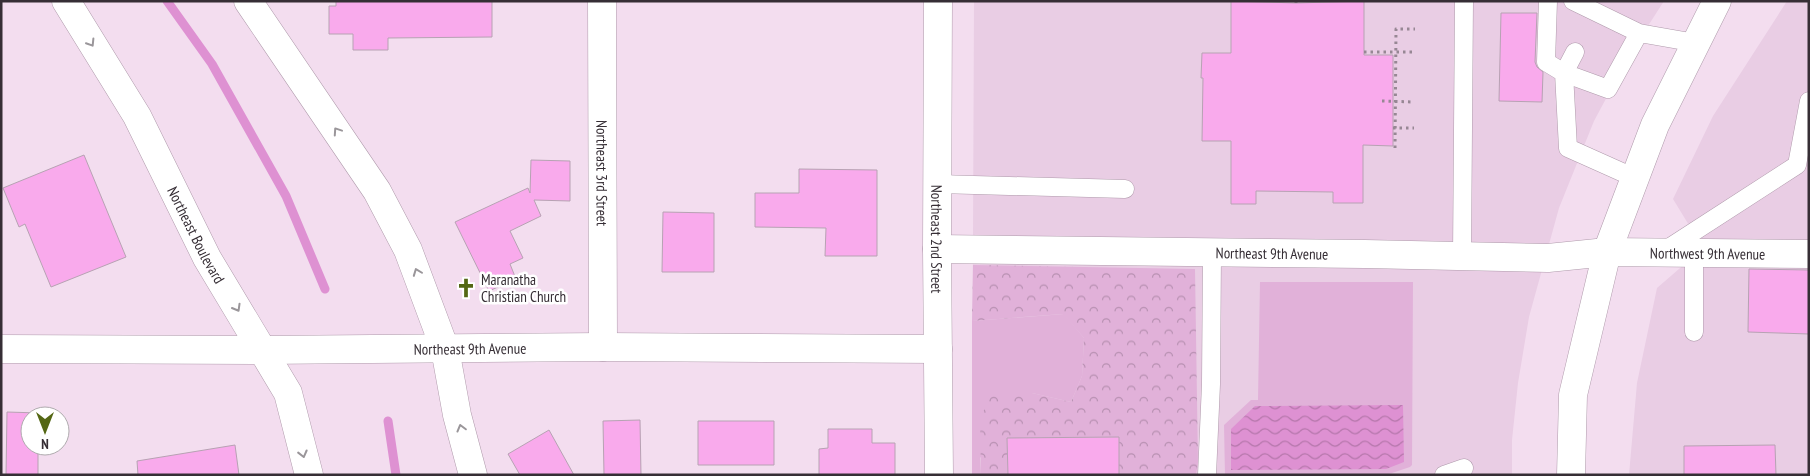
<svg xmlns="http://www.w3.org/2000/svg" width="1810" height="476" viewBox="0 0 1810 476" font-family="'PT Sans Narrow',sans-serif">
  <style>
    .built { fill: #e9cde4 }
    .grass { fill: #e1b1d9 }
    .forest { fill: url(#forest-crowns) }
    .water { fill: url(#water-waves) }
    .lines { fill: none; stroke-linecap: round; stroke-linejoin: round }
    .stream { stroke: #de91d2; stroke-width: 9 }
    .building { fill: #f9aaec; stroke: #b7a2b3 }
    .lane-casing { stroke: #af9aab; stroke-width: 19 }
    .street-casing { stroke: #af9aab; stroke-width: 29 }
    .secondary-casing { stroke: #af9aab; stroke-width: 29 }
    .path { stroke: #978794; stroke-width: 3; stroke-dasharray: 2.5 4; stroke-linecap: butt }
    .lane { stroke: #fff; stroke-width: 18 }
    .street { stroke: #fff; stroke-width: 28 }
    .secondary { stroke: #fff; stroke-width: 28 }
    .oneway { stroke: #9a969a }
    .labels { text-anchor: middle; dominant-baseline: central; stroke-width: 5; stroke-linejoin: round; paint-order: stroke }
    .street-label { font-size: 15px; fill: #362e35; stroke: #fff }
    .poi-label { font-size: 15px; fill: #362e35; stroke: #fff; text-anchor: start }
  </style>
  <defs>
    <pattern id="forest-crowns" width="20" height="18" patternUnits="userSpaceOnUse" patternTransform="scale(1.25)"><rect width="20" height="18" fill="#e1b1d9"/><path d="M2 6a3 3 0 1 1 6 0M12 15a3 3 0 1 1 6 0" fill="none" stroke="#b790b1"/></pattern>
    <pattern id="water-waves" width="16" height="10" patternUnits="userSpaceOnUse" patternTransform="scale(1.25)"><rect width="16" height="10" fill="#de91d2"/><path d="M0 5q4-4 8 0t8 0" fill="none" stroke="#b577ab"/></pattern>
  </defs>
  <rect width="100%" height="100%" fill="#f3ddef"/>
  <path class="built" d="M 974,1 L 1664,1 L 1630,54 L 1594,121 L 1559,208 L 1529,317 L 1518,383 L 1512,440 L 1512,475 L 972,475 Z
    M 1787,1 L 1809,1 L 1809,475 L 1629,475 L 1637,383 L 1657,288 L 1709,243 L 1695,235 L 1673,199 L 1713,116 Z"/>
  <path class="grass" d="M 1260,282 L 1413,282 L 1412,465 L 1410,467 L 1386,475 L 1225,475 L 1224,425 L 1251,400 L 1258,400 Z
    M 1064,314 L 1084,338 L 1082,376 L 1071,402 L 1032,393 L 980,458 L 981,475 L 972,475 L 972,321 Z"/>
  <path class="forest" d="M 973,265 L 1195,269 L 1198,463 L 1196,475 L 1119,475 L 1119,437 L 1007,438 L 1008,475 L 981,475 L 980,418 L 993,392 L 1032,393 L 1071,402 L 1082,376 L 1084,338 L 1063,314 L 972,321 Z"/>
  <path class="water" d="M 1403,405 L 1404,462 L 1386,469 L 1231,470 L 1231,429 L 1255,406 Z"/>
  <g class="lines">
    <path class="stream" d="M 167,1 L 212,64 L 286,196 L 325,289
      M 388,421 L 396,475"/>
  </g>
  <path class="building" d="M 336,1 L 492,1 L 492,37 L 388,38 L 388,50 L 353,50 L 353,34 L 329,34 L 329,6 L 336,6 Z
    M 1231,1 L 1296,3 L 1364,1 L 1364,55 L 1393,55 L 1393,146 L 1363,145 L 1363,203 L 1333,203 L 1333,192 L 1256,191 L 1256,204 L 1231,204 L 1231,141 L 1202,141 L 1203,78 L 1201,78 L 1202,53 L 1231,53 Z
    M 1501,13 L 1537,13 L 1535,62 L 1537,67 L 1543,72 L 1542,102 L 1499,101 Z
    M 84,155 L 126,257 L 51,287 L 25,224 L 19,227 L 3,188 Z
    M 531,160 L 570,161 L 570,201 L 534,200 L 541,216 L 510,231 L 523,258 L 510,264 L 516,279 L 489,291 L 455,222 L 528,188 L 530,193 Z
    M 799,169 L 877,170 L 877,256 L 825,256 L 826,228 L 755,227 L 755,193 L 799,193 Z
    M 663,212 L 714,213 L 714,272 L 662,272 Z
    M 1749,269 L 1809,270 L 1809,334 L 1748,332 Z
    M 7,412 L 39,413 L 39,416 L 30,416 L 30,446 L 38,446 L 38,475 L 6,475 Z
    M 640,420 L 641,475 L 604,475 L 603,421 Z
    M 698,421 L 774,421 L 774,465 L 698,465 Z
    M 828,429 L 872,429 L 872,443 L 895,443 L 895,475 L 819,475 L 819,449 L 828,448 Z
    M 549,430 L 574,475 L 520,475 L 508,454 Z
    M 1119,437 L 1119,475 L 1008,475 L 1007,438 Z
    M 235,445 L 239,475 L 138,475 L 137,461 Z
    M 1775,445 L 1776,475 L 1684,475 L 1684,446 Z"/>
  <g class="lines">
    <defs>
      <path id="lane" d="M 1548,1 L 1546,62 L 1564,73 L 1568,148 L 1635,178
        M 1573,1 L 1639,33 L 1696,43
        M 1575,52 L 1564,73 L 1608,89 L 1639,33
        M 938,184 L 1125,189
        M 1664,251 L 1797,165 L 1809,101
        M 1462,256 L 1464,1
        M 1694,332 L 1694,252
        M 1207,475 L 1211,384 L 1212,253
        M 1444,475 L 1464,468"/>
      <g id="street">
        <path id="s1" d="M 66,1 L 137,116 L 207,258 L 288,393 L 309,475"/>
        <path d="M 248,1 L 377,191 L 408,250 L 445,349 L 457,415 L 473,475"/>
        <path id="s2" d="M 602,1 L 603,347"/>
        <path id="s3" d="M 938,1 L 937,249 L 939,475"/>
        <path id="s4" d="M 937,249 L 1365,254 L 1548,258 L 1607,252 L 1809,254"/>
        <path id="s5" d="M 1,349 L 262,350 L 603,347 L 938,349"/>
      </g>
      <path id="secondary" d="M 1571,475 L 1573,395 L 1607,252 L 1655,125 L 1717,1"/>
    </defs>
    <use href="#lane" class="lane-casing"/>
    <use href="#street" class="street-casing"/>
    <use href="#secondary" class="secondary-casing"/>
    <path class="path" d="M 1296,3 L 1296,1
      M 1364,52 L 1414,52
      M 1382,101 L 1414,102
      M 1393,128 L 1414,128
      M 1395,148 L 1396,29 L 1415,29"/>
    <use href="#lane" class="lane"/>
    <use href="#street" class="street"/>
    <use href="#secondary" class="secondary"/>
  </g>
  <defs><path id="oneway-chevron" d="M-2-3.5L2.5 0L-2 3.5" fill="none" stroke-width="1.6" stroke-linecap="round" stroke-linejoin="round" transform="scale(1.25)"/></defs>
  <g class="oneway">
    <use href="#oneway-chevron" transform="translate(91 43) rotate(58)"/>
    <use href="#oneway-chevron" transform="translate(337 131) rotate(-124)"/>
    <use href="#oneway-chevron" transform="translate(417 272) rotate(-111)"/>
    <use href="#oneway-chevron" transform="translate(237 308) rotate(60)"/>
    <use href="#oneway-chevron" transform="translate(461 428) rotate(-105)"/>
    <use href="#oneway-chevron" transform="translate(303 454) rotate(76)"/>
  </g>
  <defs>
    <symbol id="church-bare" viewBox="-9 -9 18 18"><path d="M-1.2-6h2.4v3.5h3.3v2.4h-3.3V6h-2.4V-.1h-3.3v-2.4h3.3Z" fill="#546714" stroke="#fff" stroke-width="2.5" paint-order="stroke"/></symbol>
  </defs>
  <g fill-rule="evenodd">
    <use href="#church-bare" x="452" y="274" width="28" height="28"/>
  </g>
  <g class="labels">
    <g class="street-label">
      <text stroke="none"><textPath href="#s2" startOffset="172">Northeast 3rd Street</textPath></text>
      <text stroke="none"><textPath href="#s1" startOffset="268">Northeast Boulevard</textPath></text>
      <text stroke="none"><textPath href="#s3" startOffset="238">Northeast 2nd Street</textPath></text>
      <text stroke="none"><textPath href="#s4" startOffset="335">Northeast 9th Avenue</textPath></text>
      <text stroke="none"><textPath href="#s4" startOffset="771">Northwest 9th Avenue</textPath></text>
      <text stroke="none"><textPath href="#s5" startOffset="469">Northeast 9th Avenue</textPath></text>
    </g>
    <g class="poi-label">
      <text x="481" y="279">Maranatha<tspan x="481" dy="17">Christian Church</tspan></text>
    </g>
  </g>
  <rect width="1810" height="476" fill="none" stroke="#362e35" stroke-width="5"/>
  <g transform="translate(45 431) rotate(180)"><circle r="24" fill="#ffffff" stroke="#afabae"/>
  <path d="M0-4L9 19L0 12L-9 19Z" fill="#546714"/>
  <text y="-8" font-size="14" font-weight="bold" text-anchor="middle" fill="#362e35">N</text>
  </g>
</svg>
